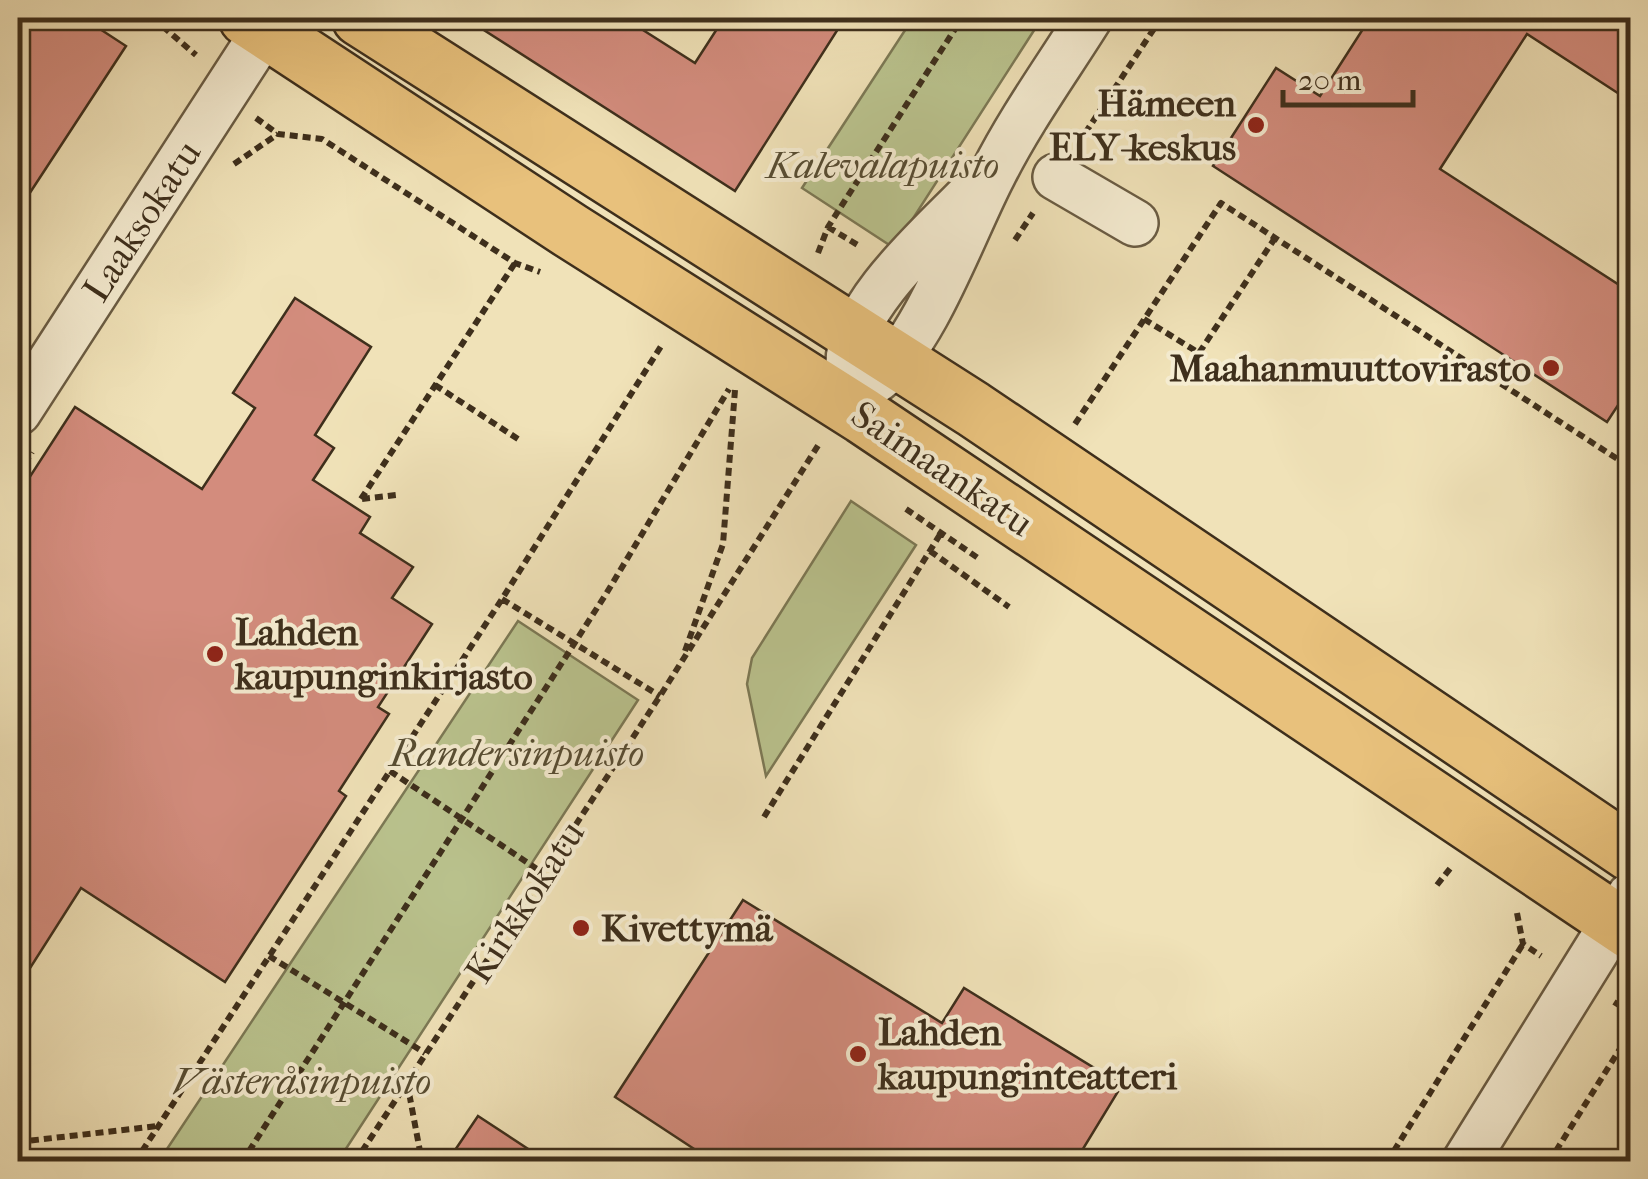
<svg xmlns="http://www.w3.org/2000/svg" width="1648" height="1179" viewBox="0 0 1648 1179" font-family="'IM FELL French Canon',serif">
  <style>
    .green { fill: #bac38e; stroke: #7c7955; stroke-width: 2.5 }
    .building { fill: #d38c7d; stroke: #3e2f1c; stroke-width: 2.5 }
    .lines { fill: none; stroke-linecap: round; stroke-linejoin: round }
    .minor-casing { stroke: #6a5c43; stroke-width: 50 }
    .major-casing { stroke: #3e2f1c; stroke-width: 60 }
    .path { stroke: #3e2f1c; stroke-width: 6; stroke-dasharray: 8 5; stroke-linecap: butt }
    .minor { stroke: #f5ecd1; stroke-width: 45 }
    .major { stroke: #e8c17c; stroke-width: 55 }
    .poi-dot { fill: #8f2418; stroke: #f5ecd1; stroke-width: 4 }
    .labels { text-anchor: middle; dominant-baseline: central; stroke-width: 8; stroke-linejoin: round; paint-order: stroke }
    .poi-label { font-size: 38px; font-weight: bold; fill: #3e2f1c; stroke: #f5ecd1; text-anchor: start }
    .park-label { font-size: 38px; font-style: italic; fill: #574d33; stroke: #f5ecd1 }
    .street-label { font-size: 38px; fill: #3e2f1c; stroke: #f5ecd1 }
  </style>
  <rect width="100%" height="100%" fill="#f0e2b8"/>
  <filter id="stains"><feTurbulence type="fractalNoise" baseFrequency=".002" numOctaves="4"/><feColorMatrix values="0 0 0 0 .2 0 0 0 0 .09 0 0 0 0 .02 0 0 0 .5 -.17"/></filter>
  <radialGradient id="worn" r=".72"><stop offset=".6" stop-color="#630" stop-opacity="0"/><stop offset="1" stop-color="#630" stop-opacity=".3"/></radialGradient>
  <path class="green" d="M 913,18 L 1042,18 L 894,248 L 802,188 Z
    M 851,501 L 916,545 L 766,776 L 747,684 L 752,658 Z
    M 518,621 L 638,700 L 338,1161 L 159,1161 Z"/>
  <path class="building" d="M 18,18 L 83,18 L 126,46 L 18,211 Z
    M 465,18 L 624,18 L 695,63 L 724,18 L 845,18 L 735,191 Z
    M 1370,18 L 1630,18 L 1630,101 L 1527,34 L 1440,169 L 1630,292 L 1630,387 L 1607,422 L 1213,166 L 1276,68 L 1320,96 Z
    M 295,298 L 371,347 L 315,435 L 334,448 L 313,480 L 370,517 L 360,533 L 413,567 L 392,598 L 432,624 L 378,707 L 389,714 L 339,791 L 346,796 L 225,982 L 81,888 L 18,987 L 18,495 L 75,407 L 202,489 L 255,408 L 233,393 Z
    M 743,900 L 942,1023 L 964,988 L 1122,1085 L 1075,1162 L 714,1162 L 615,1097 Z
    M 478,1116 L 548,1162 L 447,1162 Z"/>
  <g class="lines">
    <defs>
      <path id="minor" d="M 1056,177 L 1135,223
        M 849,365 C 847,309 930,236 968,197
        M 819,388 C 840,390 860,393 877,379 C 925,342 964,229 993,174 C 1020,120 1057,69 1089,18
        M 18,412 L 273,18
        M 1465,1162 L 1630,896"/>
      <path id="major" d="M 247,18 L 571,231 L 863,416 L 1630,931
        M 360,18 L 973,409 L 1630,853"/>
    </defs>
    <use href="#minor" class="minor-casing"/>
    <use href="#major" class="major-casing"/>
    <path class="path" d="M 153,18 L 196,55
      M 256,118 L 278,134 L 322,139 L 515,263 L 540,272
      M 1078,144 L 1161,18
      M 234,164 L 278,134
      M 828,227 L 861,247
      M 1015,240 L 1033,213
      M 818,253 L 828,227 L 962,18
      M 1144,319 L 1199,353 L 1275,238
      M 435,385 L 518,439
      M 1075,424 L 1221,203 L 1630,467
      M 18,475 L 32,452
      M 361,499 L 515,263
      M 362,499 L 396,495
      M 906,509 L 978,558
      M 930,551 L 1009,607
      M 502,599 L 660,696
      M 685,651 L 723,544 L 735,390
      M 390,771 L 543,873
      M 764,817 L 941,533
      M 1437,885 L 1452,866
      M 1517,913 L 1523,944 L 1541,956
      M 269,956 L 425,1053
      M 1614,1002 L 1630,1012
      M 407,1082 L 422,1162
      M 18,1142 L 158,1126
      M 135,1162 L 502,599 L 663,343
      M 242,1162 L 606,594 L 729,389
      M 355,1162 L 660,696 L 819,444
      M 1387,1162 L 1523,944
      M 1549,1162 L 1630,1033"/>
    <use href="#minor" class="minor"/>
    <use href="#major" class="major"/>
  </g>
  <g class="poi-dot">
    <circle cx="1256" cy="125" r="10"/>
    <circle cx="1551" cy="368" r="10"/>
    <circle cx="215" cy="654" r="10"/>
    <circle cx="581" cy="928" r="10"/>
    <circle cx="858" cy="1054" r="10"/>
  </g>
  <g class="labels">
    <g class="poi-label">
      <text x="1236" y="103" text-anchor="end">Hämeen<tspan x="1236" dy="44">ELY-keskus</tspan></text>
      <text x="1531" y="368" text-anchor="end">Maahanmuuttovirasto</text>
      <text x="235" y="632">Lahden<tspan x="235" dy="44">kaupunginkirjasto</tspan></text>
      <text x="601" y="928">Kivettymä</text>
      <text x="878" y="1032">Lahden<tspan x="878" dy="44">kaupunginteatteri</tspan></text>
    </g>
    <g class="park-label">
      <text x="883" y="165">Kalevalapuisto</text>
      <text x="517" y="753">Randersinpuisto</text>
      <text x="302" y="1081">Västeråsinpuisto</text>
    </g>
    <g class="street-label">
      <text transform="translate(142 221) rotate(-57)">Laaksokatu</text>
      <text transform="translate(942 469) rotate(34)">Saimaankatu</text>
      <text transform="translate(525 902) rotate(-57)">Kirkkokatu</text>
    </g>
  </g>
  <rect width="1648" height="1179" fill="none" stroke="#f0e2b8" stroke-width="60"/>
  <rect x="20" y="20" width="1608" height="1139" fill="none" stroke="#3e2f1c" stroke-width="5"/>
  <rect x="30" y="30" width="1588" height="1119" fill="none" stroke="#3e2f1c" stroke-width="2.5"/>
  <path d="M1283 90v15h130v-15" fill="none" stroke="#3e2f1c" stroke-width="5"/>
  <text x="1298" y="90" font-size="30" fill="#3e2f1c" stroke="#f5ecd1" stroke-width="8" paint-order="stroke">20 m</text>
  <rect width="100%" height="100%" filter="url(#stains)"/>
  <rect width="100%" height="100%" fill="url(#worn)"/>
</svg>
